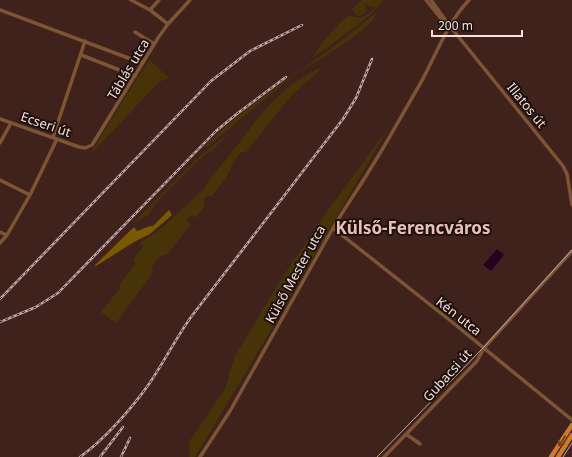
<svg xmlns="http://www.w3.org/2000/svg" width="572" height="457" viewBox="0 0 572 457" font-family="'Noto Sans',sans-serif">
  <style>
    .green { fill: #463307 }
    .forest { fill: #795902 }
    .water { fill: #28011e }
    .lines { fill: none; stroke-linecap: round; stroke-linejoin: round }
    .minor { stroke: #7d5434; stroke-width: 3.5 }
    .major { stroke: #cd7930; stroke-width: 4.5 }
    .tram { stroke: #c1a9a5; stroke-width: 1 }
    .rail-casing { stroke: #c1a9a5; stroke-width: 2.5 }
    .rail { stroke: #1d100d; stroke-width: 1; stroke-dasharray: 3; stroke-linecap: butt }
    .oneway { stroke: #6c3f1d }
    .labels { text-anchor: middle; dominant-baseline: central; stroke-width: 4; stroke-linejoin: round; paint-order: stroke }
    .street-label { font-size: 13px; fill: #f5e0dc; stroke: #1d100d }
    .district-label { font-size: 17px; font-weight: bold; fill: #e9c0b8; stroke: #1d100d }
  </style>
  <rect width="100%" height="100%" fill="#40221c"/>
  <path class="green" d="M 362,0 L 384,0 L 368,17 L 313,58 C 315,50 342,18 350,15 C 361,21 367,15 375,8 L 375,6 L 369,6 L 365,2 L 364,3 L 367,9 L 365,13 L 360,16 L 356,15 L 352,9 Z
    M 377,12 C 371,32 315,61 296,74 C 270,93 246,116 220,136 C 215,140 208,147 203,148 C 237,112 279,86 319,57 C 339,43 358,27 377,12 Z
    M 150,60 L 169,78 L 159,82 L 88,157 L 139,75 Z
    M 319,68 L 321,69 L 291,96 L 246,152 L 241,152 L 232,163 L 230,172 L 212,196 L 207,196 L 203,200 L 205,206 L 195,218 L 192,215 L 187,218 L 190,225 L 168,254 L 159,257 L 152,267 L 153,273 L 116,323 L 101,312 L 120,288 L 120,283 L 136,264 L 133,259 L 143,247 L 140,243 L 162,228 L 205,188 L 210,178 L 225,161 L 258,118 L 275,99 L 291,85 Z
    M 389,127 L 252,362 L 195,457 L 189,457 L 190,440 L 225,389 L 234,358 L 278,284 L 326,213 Z
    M 229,133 L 211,152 L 205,154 L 155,204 L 149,215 L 133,223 L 200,156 Z"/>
  <path class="forest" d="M 169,210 L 172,215 L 150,234 L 134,242 L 96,266 L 95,265 L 134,227 L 137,231 L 150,226 L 153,226 Z"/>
  <path class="water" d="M 497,249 L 504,255 L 491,271 L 483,265 Z"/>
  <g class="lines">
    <path class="minor" d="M 131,0 L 150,10 L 168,24
      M 426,0 L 443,21 L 448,24
      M 431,0 L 449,25 L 563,166 L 567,174 L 572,205
      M 0,10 L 139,62 L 144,61
      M 150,10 L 159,0
      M 135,32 L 154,44
      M 81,55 L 135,76
      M 0,119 L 79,147 L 85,148 L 92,145 L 158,38 L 168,24 L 190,0
      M 53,137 L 85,41
      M 0,143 L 11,123
      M 0,180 L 30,195
      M 333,228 L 452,322 L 572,420
      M 0,232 L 7,235
      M 0,243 L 7,235 L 30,195 L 57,139
      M 406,434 L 420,444
      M 200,457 L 230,411 L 333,228 C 344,209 357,191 369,171 C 387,143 403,113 420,84 C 436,56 446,24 469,0
      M 384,457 L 477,361 L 484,348 L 572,251"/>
    <path class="major" d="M 551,457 L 572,425
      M 558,457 L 572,435"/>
    <path class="tram" d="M 377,457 L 483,348 L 572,250
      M 563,457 L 572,443"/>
    <defs>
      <path id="rail" d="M 0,299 L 211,81 L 250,51 L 302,25
        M 0,322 L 36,307 L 58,293 L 216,131 L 238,113 L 286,77
        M 80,457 C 104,440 132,408 149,384 C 164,362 176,338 191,317 L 343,119 L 356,98 L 372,59
        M 100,457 L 123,427
        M 121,457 L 130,438"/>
    </defs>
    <use href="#rail" class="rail-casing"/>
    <use href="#rail" class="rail"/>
  </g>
  <defs><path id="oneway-shaft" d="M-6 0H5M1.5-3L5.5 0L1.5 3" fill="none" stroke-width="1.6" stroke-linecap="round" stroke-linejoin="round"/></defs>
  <use class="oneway" href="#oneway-shaft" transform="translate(562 441) rotate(123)"/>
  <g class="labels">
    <g class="street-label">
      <text transform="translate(128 69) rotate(-59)">Táblás utca</text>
      <text transform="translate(527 105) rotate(51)">Illatos út</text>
      <text transform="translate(46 124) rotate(19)">Ecseri út</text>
      <text transform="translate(295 274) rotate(-61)">Külső Mester utca</text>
      <text transform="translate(459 316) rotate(38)">Kén utca</text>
      <text transform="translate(447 375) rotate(-48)">Gubacsi út</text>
    </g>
    <g class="district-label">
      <text x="413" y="227">Külső-Ferencváros</text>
    </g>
  </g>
  <path d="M432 30v6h90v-6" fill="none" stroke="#f5e0dc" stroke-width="2"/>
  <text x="438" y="30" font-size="12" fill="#f5e0dc" stroke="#1d100d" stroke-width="3" paint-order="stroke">200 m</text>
</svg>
